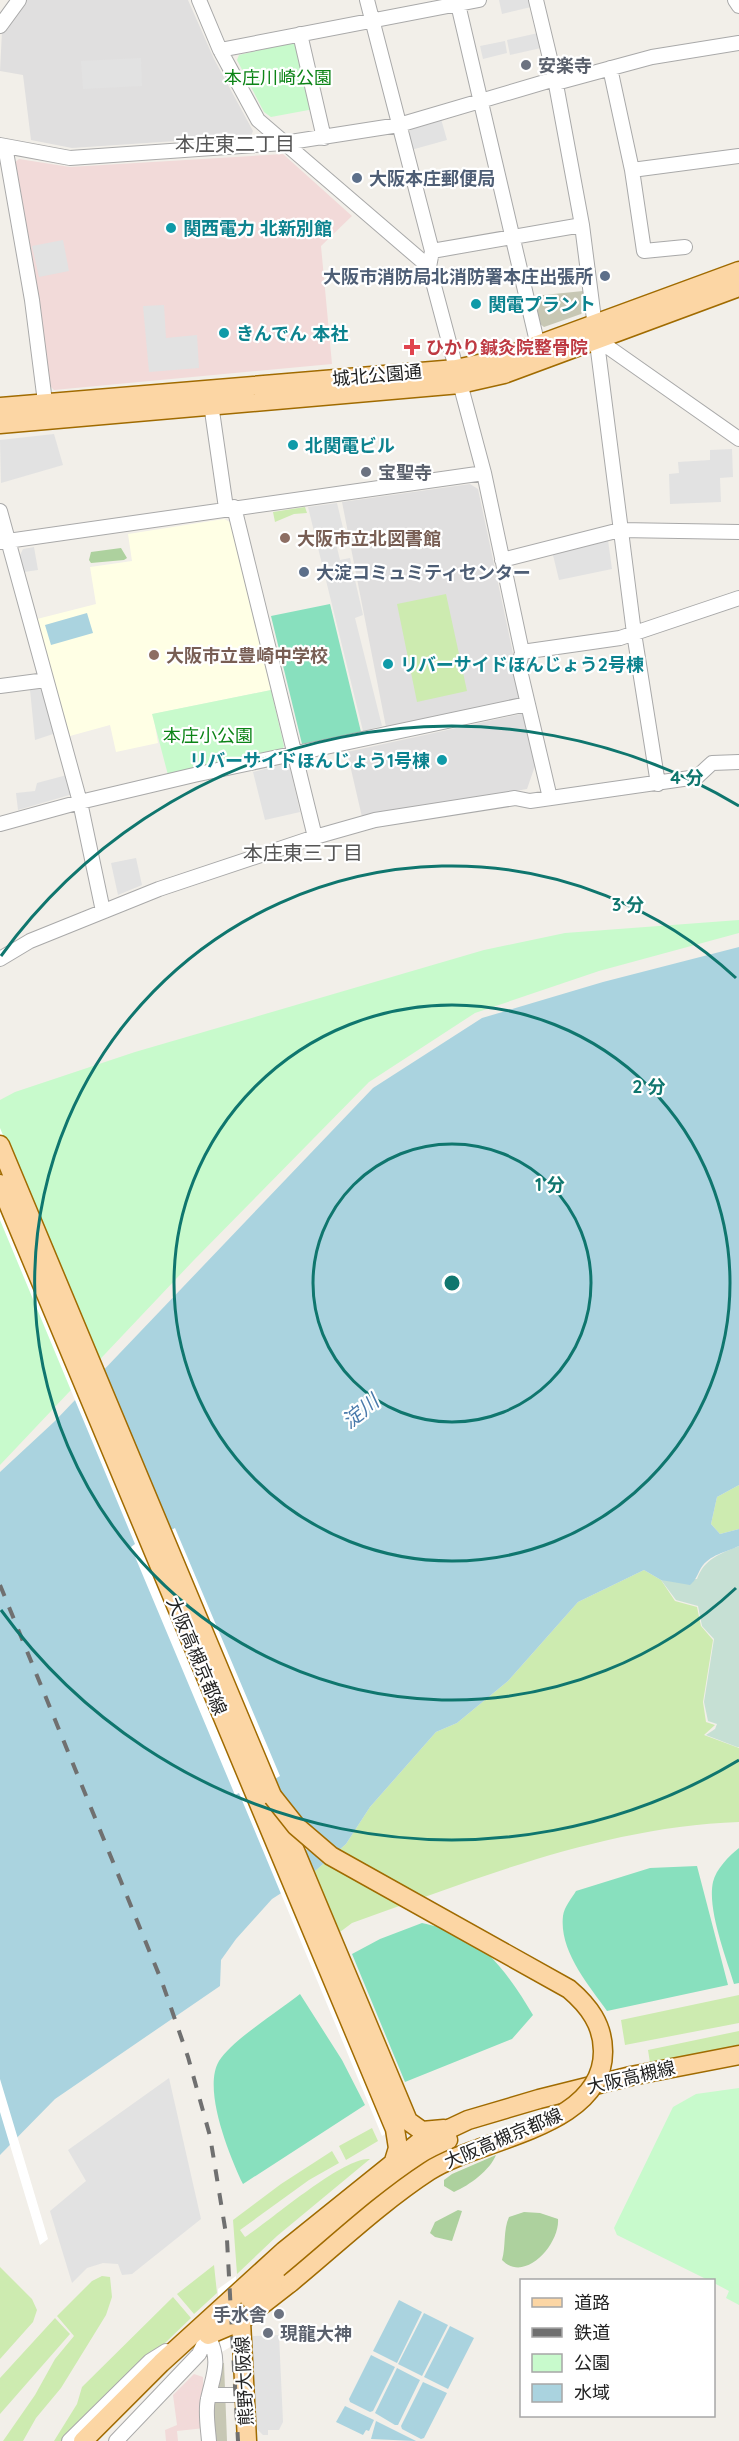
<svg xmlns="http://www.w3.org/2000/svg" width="739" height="2441" viewBox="0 0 739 2441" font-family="Quicksand,'Noto Sans JP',sans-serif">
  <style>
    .residential { fill: #e0dfdf }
    .commercial { fill: #f2dad9 }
    .education { fill: #ffffe5 }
    .construction { fill: #c7c7b4 }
    .grass { fill: #cdebb0 }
    .forest { fill: #add19e }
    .wetland { fill: #c6e0d4 }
    .park { fill: #c8facc }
    .pitch { fill: #88e0be }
    .parking { fill: #e2e2e2 }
    .water { fill: #aad3df }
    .pier { fill: #fff }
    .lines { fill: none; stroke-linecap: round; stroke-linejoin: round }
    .minor-casing { stroke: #a9a9a9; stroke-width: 16 }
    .major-casing { stroke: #a06b00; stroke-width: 21 }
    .minor { stroke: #fff; stroke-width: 14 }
    .major { stroke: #fcd6a4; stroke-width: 18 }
    .rail { stroke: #707070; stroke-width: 4; stroke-dasharray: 12 12; stroke-linecap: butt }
    .major-bridge-casing { stroke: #a06b00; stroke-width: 21; stroke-linecap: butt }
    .major-bridge { stroke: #fcd6a4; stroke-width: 18 }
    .ring { fill: none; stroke: #0f766e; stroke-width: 3 }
    .worship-dot { fill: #6b7280; stroke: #fff; stroke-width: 2 }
    .service-dot { fill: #5c6f8a; stroke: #fff; stroke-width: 2 }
    .culture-dot { fill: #0f9aa8; stroke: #fff; stroke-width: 2 }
    .health-dot { fill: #e0444e; stroke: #fff; stroke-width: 2 }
    .education-dot { fill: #8d6e63; stroke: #fff; stroke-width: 2 }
    .labels { text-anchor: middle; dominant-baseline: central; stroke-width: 4.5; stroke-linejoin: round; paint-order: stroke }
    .worship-label { font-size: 18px; font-weight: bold; fill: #5b616d; stroke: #fff; text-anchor: start }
    .park-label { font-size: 18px; fill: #0c8416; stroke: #fff }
    .service-label { font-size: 18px; font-weight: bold; fill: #4e5e75; stroke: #fff; text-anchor: start }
    .culture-label { font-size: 18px; font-weight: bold; fill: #0d838f; stroke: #fff; text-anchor: start }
    .health-label { font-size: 18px; font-weight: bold; fill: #be3a42; stroke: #fff; text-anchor: start }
    .street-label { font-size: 18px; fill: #222; stroke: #fff }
    .education-label { font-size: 18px; font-weight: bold; fill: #785e54; stroke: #fff; text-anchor: start }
    .neighbourhood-label { font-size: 20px; fill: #555; stroke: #fff }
    .water-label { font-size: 20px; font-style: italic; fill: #4a7aab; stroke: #fff }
    .centre { fill: #0f766e; stroke: #fff; stroke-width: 3 }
    .ring-label { font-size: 18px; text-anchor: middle; font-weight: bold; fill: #0f766e; stroke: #fff; stroke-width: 4.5; stroke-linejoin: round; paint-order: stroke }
  </style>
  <rect width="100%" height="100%" fill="#f2efe9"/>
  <path class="residential" d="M 24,0 L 188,0 L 214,59 L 253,131 L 251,136 L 72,148 L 31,140 L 23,75 L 0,71 L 2,31 Z
    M 470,484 L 478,489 L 523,700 L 386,727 L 342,502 Z
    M 525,713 L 536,763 L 527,789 L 362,817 L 347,752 Z"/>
  <path class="commercial" d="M 283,154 L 352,216 L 321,246 L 332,364 L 54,390 L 50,386 L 38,298 L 13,164 L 19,159 L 70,167 Z
    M 194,2374 L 203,2377 L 205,2428 L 177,2431 L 178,2441 L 166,2441 L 165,2430 L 177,2425 L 173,2395 Z"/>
  <path class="education" d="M 224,519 L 230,522 L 271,690 L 153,714 L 158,743 L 116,752 L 110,725 L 70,736 L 37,619 L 96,604 L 90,567 L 132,561 L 128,534 Z"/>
  <path class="construction" d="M 583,291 L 586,308 L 581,314 L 544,327 L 540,324 L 534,296 Z
    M 222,2363 L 224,2363 L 227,2441 L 213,2441 L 212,2404 Z"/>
  <path class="grass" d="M 305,507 L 307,513 L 294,514 L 275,522 L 273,512 Z
    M 446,594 L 467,691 L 417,702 L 397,604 Z
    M 739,1485 L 739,1529 L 720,1534 L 711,1524 L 717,1497 Z
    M 644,1570 L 661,1580 L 675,1601 L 697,1607 L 701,1626 L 713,1640 L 703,1702 L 706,1722 L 715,1725 L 704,1735 L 739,1748 L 739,1822 C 603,1827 479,1878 352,1923 L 340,1932 L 314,1872 L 346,1844 L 370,1807 L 436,1732 L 457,1723 L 508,1681 L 578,1602 Z
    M 739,1995 L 739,2023 L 625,2045 L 621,2020 Z
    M 739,2031 L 739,2046 L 650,2063 L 648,2050 Z
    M 372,2128 L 378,2141 L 346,2160 L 339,2146 Z
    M 332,2151 L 339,2163 L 309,2180 L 240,2230 L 245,2237 C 270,2221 344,2156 370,2159 L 277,2236 L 237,2274 L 233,2220 L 281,2184 Z
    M 214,2265 L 217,2293 L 194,2314 L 177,2294 Z
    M 0,2267 L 32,2299 L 37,2310 L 33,2322 L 0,2359 Z
    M 102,2276 L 110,2277 L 112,2297 L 106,2315 L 61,2388 L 36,2418 L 23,2441 L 3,2441 L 35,2395 L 55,2359 L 74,2336 L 57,2316 L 92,2281 Z
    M 173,2297 L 191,2318 L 63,2441 L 54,2441 L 77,2404 L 82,2387 Z
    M 55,2318 L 70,2334 L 0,2414 L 0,2378 Z"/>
  <path class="forest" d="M 121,548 L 127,558 L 124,560 L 91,563 L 89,560 L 91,552 Z
    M 496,2155 C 490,2170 470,2185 454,2192 L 444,2186 L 444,2180 L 452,2174 Z
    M 458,2210 L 462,2211 L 452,2241 L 435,2237 L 430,2233 L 435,2222 Z
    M 524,2212 L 540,2213 L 558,2219 C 560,2244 525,2284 502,2260 C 506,2246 503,2230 509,2217 Z"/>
  <path class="wetland" d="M 739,1546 L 739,1747 L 737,1747 L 706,1735 L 715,1729 L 717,1724 L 708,1721 L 704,1702 L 714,1639 L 702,1626 L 698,1606 L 676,1600 L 661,1580 L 697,1579 C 705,1558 720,1554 739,1546 Z"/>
  <path class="park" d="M 294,42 L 300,47 L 314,109 L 271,117 L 264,112 L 237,60 L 239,55 Z
    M 271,690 L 284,746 L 281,751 L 168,775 L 152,714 Z
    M 739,920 L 739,933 L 599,971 L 475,1013 L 369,1082 L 193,1261 L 0,1465 L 0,1100 L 15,1092 L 135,1052 L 484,950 L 565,933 Z
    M 739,2088 L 739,2305 L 726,2298 L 729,2291 L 714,2283 L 714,2280 L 708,2280 L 617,2235 L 614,2228 L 673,2107 L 696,2094 Z"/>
  <path class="pitch" d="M 330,604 L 361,732 L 302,744 L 271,616 Z
    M 739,1848 L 739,1983 L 734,1984 C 726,1957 707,1909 713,1882 C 716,1869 729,1856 739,1848 Z
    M 697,1866 L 728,1985 L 607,2011 C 588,1984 559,1951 563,1916 C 564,1907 572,1898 576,1891 L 650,1868 Z
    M 422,1923 C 434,1926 447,1928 458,1933 C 492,1949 515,1985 533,2015 L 512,2039 L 405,2082 L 352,1954 L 380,1939 Z
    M 300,1994 L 342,2060 L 365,2105 L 243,2184 C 230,2157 202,2089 219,2061 C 232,2040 279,2011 300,1994 Z"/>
  <path class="parking" d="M 499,0 L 529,0 L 531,7 L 502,14 Z
    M 538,33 L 541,48 L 510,55 L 507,40 Z
    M 505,41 L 507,53 L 483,59 L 480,46 Z
    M 141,58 L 142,86 L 83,89 L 81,61 Z
    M 441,119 L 447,140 L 411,150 L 407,137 L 411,129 Z
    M 63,240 L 69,271 L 39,277 L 32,246 Z
    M 164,305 L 166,338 L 197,335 L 199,368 L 149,372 L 143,306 Z
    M 54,434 L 63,465 L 1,483 L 0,440 Z
    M 732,449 L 733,477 L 720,478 L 721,502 L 670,504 L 669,474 L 679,473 L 678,462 L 710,460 L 710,450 Z
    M 337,503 L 344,532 L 334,535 L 340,560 L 350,558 L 363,615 L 355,618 L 382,726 L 363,731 L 308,507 Z
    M 608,540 L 612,569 L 559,580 L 553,555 Z
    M 34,547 L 38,570 L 24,572 L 20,555 L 23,549 Z
    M 39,688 L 45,693 L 56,733 L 35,740 L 30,690 Z
    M 289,763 L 300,812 L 265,820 L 253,772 Z
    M 67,775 L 73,794 L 18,810 L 16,793 L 35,791 L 37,783 Z
    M 136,858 L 142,885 L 118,895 L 111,863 Z
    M 169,2078 L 201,2219 L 132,2274 L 122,2275 L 118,2264 L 103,2263 L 87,2268 L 72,2283 L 50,2211 L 86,2181 L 68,2150 Z
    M 279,2335 L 283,2422 L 279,2430 L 268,2430 L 268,2435 L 263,2435 L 256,2428 L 251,2341 L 253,2336 Z"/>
  <path class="water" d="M 87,613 L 93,633 L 51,645 L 45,625 Z
    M 739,947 L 739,1485 L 717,1497 L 711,1524 L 720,1534 L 739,1529 L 739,1546 C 726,1552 709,1555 701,1568 C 697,1575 696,1580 690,1585 L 661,1580 L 644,1570 L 578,1602 L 508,1681 L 457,1723 L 436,1732 L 370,1807 L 346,1844 L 314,1872 L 272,1899 L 236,1939 L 221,1960 L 220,1986 L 55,2099 L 0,2155 L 0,1472 L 55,1421 L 373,1088 L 482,1018 L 603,982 Z
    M 399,2300 L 422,2312 L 397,2363 L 373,2351 Z
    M 424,2313 L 448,2325 L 422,2376 L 398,2364 Z
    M 450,2326 L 474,2338 L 448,2389 L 424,2377 Z
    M 371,2355 L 395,2367 L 373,2411 L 370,2412 L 350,2402 L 349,2399 Z
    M 397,2368 L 420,2380 L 398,2425 L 395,2425 L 375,2413 Z
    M 423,2382 L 447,2393 L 424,2438 L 421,2439 L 402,2429 L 401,2426 Z
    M 345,2406 L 374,2420 L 369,2431 L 366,2430 L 363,2435 L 336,2422 Z
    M 376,2421 L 416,2441 L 371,2439 Z"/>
  <path class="pier" d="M 0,1128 L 169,1531 L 175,1528 L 280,1776 L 273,1780 L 279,1791 L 301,1821 L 331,1847 L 559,1974 L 612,2052 L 608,2072 L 600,2090 L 584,2109 L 563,2122 L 410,2177 L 556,2109 L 589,2078 L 596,2052 L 590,2024 L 569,1999 L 537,1977 L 302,1847 L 415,2117 L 382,2136 L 239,1793 L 235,1795 L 131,1547 L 135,1544 L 0,1220 Z
    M 0,2079 L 48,2239 L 40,2245 L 0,2112 Z
    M 236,2276 L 239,2342 L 220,2353 L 218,2289 Z"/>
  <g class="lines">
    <defs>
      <path id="minor" d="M 199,0 L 220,50 L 258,120 L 429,267 L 484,473 L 522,652
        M 367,0 L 432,251 L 429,267
        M 457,0 L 538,346
        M 536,0 L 555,79 L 582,225 L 634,633 L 658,784
        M 735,0 L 739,6
        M 0,26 L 19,0
        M 300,34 L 324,138
        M 220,50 L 479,0
        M 610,68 L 632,170 L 739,156
        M 556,83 L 652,57 L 739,43
        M 0,145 L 70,158 L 284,143 L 399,125 L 555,79
        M 5,146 L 32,300 L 45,402
        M 632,170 L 644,251 L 685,247
        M 432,251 L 582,225
        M 598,340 L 739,439
        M 211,404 L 226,508
        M 234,507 L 315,837
        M 0,511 L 80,802 L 103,911
        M 0,542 L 484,473
        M 502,560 L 620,530 L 739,532
        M 0,686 L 46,680
        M 550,798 L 519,666 L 522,652 L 620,638 L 739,598
        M 0,824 L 80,802 L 194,775 L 527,704
        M 0,959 L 30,941 L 159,889 L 315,837 L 375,820 L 515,798 L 530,801 L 697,777 L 712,763 L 739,762
        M 208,2335 C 221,2362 214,2372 208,2399 C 205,2411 208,2428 209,2441
        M 209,2395 L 245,2395
        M 69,2441 L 150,2361 L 166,2351
        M 116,2441 L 199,2354 L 208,2335"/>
      <path id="major" d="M 0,407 L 456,369 L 497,360 L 739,271
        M 0,424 L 460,384 L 504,374 L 739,287
        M 0,1145 L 408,2121 L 422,2131 L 444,2129
        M 0,1184 L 395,2129 L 398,2148 L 394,2161
        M 249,2298 L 431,2149 L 448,2140
        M 241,2321 L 247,2441
        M 208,2335 L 241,2321 L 290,2283
        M 83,2441 L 161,2363 L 284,2251 L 417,2144 L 468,2120 L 539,2099 L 631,2076 L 739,2055"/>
    </defs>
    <use href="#minor" class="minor-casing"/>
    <use href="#major" class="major-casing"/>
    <use href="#minor" class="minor"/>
    <use href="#major" class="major"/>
    <path class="rail" d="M 0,1585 L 162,1982 L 188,2057 L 210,2136 L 227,2240 L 238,2441"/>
    <defs>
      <path id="major-bridge" d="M 273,1797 L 296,1826 L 331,1856 L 569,1989 C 589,2006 603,2025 603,2051 C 604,2128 480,2138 429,2171 C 380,2203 335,2246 290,2283"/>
    </defs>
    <use href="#major-bridge" class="major-bridge-casing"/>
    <use href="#major-bridge" class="major-bridge"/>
  </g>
  <g class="ring">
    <circle cx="452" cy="1283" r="139"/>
    <circle cx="452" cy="1283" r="278"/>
    <path d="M736 1588A417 417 0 1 1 736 978"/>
    <path d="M739 1760A557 557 0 0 1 1 1610M1 956A557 557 0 0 1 739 806"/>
  </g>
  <g class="worship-dot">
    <circle cx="526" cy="65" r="6"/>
    <circle cx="366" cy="472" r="6"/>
    <circle cx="279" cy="2314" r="6"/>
    <circle cx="268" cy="2333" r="6"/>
  </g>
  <g class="service-dot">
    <circle cx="357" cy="178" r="6"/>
    <circle cx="605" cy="276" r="6"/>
    <circle cx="304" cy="572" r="6"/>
  </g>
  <g class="culture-dot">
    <circle cx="171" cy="228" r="6"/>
    <circle cx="476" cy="304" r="6"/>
    <circle cx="224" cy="333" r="6"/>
    <circle cx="293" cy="445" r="6"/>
    <circle cx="388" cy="664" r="6"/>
    <circle cx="442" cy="760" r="6"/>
  </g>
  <path class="health-dot" d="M409 338h6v6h6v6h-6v6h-6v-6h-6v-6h6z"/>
  <g class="education-dot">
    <circle cx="285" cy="538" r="6"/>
    <circle cx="154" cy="655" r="6"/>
  </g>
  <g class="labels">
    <g class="worship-label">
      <text x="538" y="65">安楽寺</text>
      <text x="378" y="472">宝聖寺</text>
      <text x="267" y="2314" text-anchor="end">手水舎</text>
      <text x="280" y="2333">現龍大神</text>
    </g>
    <g class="park-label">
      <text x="278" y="77">本庄川崎公園</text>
      <text x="208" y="735">本庄小公園</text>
    </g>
    <g class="service-label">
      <text x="369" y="178">大阪本庄郵便局</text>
      <text x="593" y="276" text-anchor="end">大阪市消防局北消防署本庄出張所</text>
      <text x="316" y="572">大淀コミュミティセンター</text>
    </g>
    <g class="culture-label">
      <text x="183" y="228">関西電力 北新別館</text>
      <text x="488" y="304">関電プラント</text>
      <text x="236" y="333">きんでん 本社</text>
      <text x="305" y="445">北関電ビル</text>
      <text x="400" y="664">リバーサイドほんじょう2号棟</text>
      <text x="430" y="760" text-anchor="end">リバーサイドほんじょう1号棟</text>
    </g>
    <g class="health-label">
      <text x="426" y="347">ひかり鍼灸院整骨院</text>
    </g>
    <g class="street-label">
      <text transform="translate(377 375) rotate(-5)">城北公園通</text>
      <text transform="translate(197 1656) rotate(67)">大阪高槻京都線</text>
      <text transform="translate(631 2077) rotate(-13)">大阪高槻線</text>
      <text transform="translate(503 2138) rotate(-23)">大阪高槻京都線</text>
      <text transform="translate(244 2381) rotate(-93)">熊野大阪線</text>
    </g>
    <g class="education-label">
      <text x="297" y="538">大阪市立北図書館</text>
      <text x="166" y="655">大阪市立豊崎中学校</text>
    </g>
    <g class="neighbourhood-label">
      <text x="235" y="143">本庄東二丁目</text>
      <text x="303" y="852">本庄東三丁目</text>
    </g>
    <g class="water-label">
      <text transform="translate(360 1411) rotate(-39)">淀川</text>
    </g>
  </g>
  <circle cx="452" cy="1283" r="9" class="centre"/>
  <g class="ring-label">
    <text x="687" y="784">4 分</text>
    <text x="628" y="911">3 分</text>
    <text x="649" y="1093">2 分</text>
    <text x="550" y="1191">1 分</text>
  </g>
  <rect x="520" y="2279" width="195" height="138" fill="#ffffff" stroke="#a7a7a7" stroke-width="1.5"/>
  <rect x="532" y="2298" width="30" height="9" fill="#fcd6a4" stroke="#a7a7a7" stroke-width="1.5"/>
  <text x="574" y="2309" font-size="18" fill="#222222">道路</text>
  <rect x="532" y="2328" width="30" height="9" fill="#707070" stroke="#a7a7a7" stroke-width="1.5"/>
  <text x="574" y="2339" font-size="18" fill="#222222">鉄道</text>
  <rect x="532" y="2354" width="30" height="18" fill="#c8facc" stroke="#a7a7a7" stroke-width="1.5"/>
  <text x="574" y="2369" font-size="18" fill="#222222">公園</text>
  <rect x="532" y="2384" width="30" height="18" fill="#aad3df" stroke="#a7a7a7" stroke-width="1.5"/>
  <text x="574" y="2399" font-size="18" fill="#222222">水域</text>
</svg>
